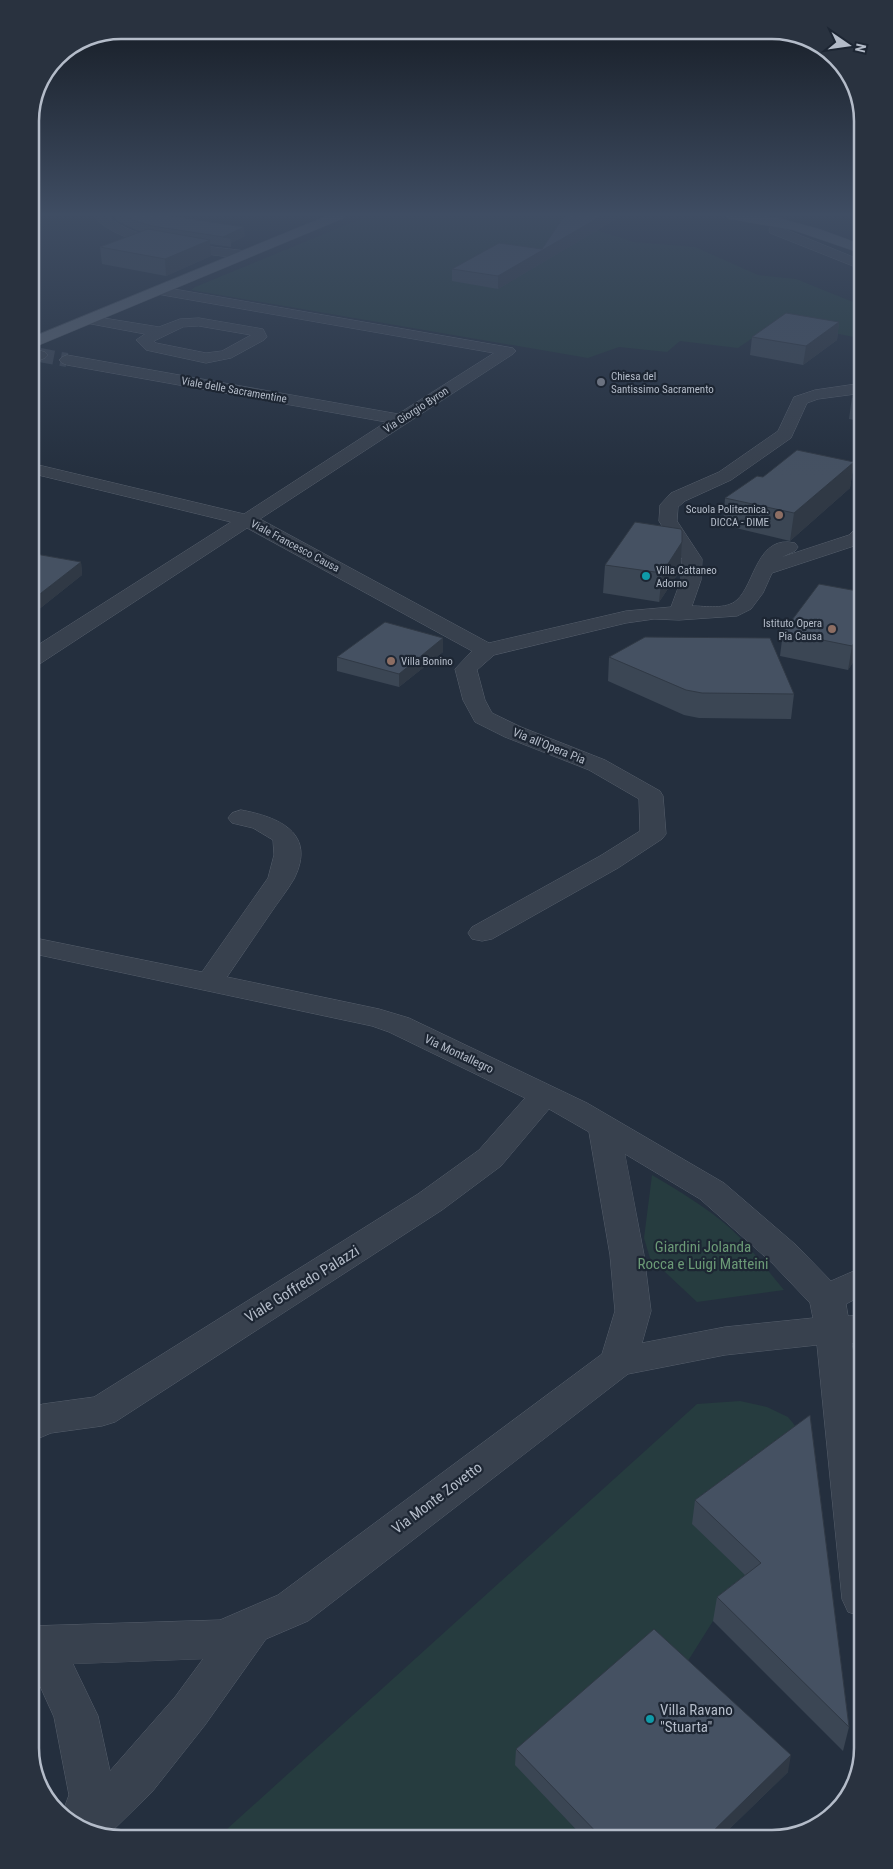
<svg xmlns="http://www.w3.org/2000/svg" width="893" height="1869" viewBox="0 0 893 1869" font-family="'Roboto Condensed',sans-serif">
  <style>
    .green { fill: #263c3f }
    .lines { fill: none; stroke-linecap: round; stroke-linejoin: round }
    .minor-tunnel { stroke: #3a4453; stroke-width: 14; stroke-dasharray: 14 7; stroke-linecap: butt }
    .minor-casing { stroke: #565f6c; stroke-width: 1 }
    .major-casing { stroke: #414a57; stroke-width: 1 }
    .minor { fill: #38414e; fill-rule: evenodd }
    .major { fill: #56606e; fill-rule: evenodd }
    .wall { fill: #3b4654 }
    .shaded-wall { fill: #303945 }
    .building { fill: #455162; stroke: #303945 }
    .worship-dot { fill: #6b7280; stroke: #1d2633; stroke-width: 2 }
    .education-dot { fill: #8d6e63; stroke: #1d2633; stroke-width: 2 }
    .culture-dot { fill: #0f9aa8; stroke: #1d2633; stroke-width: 2 }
    .labels { text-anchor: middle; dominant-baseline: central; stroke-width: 4.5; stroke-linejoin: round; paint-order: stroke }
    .far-poi-label { font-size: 11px; fill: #b4bcc9; stroke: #1d2633; text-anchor: start }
    .far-street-label { font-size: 11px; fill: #b4bcc9; stroke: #1d2633 }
    .street-label { font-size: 12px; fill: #b4bcc9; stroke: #1d2633 }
    .near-park-label { font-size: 15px; fill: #6b9a76; stroke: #1d2633 }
    .near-street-label { font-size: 15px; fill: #b4bcc9; stroke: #1d2633 }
    .near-poi-label { font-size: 15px; fill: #b4bcc9; stroke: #1d2633; text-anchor: start }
    .rim { fill: none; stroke: #b4bcc9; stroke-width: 2.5 }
  </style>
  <rect width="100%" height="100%" fill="#242f3e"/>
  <path class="green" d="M 370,215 L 563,215 L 599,231 L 634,242 L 695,247 L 758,275 L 796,279 L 863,306 L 863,339 L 777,321 L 738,348 L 680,341 L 667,352 L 619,347 L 588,358 L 191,290 L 195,287 Z
    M 652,1175 C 679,1191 706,1207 730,1228 C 750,1246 766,1269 784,1290 L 697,1302 L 650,1258 L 644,1238 Z
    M 740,1401 L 767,1407 L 788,1417 L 806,1439 L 781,1528 L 713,1621 L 681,1672 L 516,1765 L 585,1839 L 216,1839 L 697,1404 Z"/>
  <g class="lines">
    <path class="minor-tunnel" d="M 40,355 L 67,360"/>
    <defs>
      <path id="minor" d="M 93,215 L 106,215 C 137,243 204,245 245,251 L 252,255 L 245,259 C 206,253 116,248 93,215 Z
        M 779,217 L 785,221 L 782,228 L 863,261 L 863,270 L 770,233 L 769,230 L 775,218 Z
        M 162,287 L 513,348 L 516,351 L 513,354 L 260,519 L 489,643 L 626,611 L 671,607 L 681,580 L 682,559 L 659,521 L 660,505 L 671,493 L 719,472 L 778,431 L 794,397 L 815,390 L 863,383 L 863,393 L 818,399 L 807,403 L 791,438 L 731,480 L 685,501 L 678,507 L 677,521 L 702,559 L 701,580 L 692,606 C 706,606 726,610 737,600 C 755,584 757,534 795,543 L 798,547 L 795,551 L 782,557 L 849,535 L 856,528 L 863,526 L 863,543 L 772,573 L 763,593 L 751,609 L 737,616 L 679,620 L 654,619 L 626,623 L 494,655 L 477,670 L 485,700 L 492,713 L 521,727 L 605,760 L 660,791 L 663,796 L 666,834 L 662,839 L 618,868 L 492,939 L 482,941 L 472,939 L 468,933 L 472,927 L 600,856 L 640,831 L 639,799 L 589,770 L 505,737 L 475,722 L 463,700 L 455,669 L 472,651 L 247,528 L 38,665 L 30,667 L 30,650 L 231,522 L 30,473 L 30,463 L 244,514 L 386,422 L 67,365 L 62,363 L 59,360 L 62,357 L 67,355 L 398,414 L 494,353 L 157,294 L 155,291 L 157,288 Z
        M 91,316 L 159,327 L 180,319 L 199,318 L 263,329 L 267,337 L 264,340 L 231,358 L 206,363 L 146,350 L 136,340 L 145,334 L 86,323 L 84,320 L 86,317 ZM 199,326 L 251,335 L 222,351 L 206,353 L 156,343 L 154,341 L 183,327 Z
        M 30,348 L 45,352 L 48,355 L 45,358 L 40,360 L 30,358 Z
        M 241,810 C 279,817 317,833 294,879 C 287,891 278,902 270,914 C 256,935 241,956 227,977 L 379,1009 L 409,1018 L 587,1103 L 724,1183 L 796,1245 L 831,1281 L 863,1267 L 863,1295 L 846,1304 L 848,1316 L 863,1315 L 863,1343 L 852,1343 L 863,1429 L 863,1617 L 848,1612 L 842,1599 L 817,1345 L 725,1355 L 628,1374 L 308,1621 L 266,1639 L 205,1725 L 152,1792 L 107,1836 L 70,1824 L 62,1814 L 69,1795 L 54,1717 L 30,1664 L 30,1626 L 220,1620 L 278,1595 L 602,1354 L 615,1311 L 610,1255 L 589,1132 L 549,1109 L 501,1166 L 442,1210 L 115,1422 L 102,1426 L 51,1433 L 30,1442 L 30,1408 L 43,1404 L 94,1397 L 418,1194 L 479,1150 L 525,1098 L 389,1032 L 372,1026 L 30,953 L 30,937 L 202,972 L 268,878 L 274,855 L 273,840 L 253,828 L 232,823 L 228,818 L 232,813 ZM 625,1154 L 700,1199 L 772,1263 L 810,1303 L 813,1318 L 725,1327 L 642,1343 L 651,1311 L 644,1255 ZM 203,1659 L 175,1697 L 110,1771 L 98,1716 L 73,1664 Z"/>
      <path id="major" d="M 329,215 L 346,215 L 344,218 L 30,349 L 30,338 Z
        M 724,215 L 760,215 L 782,219 L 819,229 L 863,245 L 863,254 L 793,230 L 730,219 Z"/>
    </defs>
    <use href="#minor" class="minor-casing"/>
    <use href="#major" class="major-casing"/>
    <use href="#minor" class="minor"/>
    <use href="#major" class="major"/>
  </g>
  <path class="wall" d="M 115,215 L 165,215 L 245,236 L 231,243 L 231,247 L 210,244 L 211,256 L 166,276 L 102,264 L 100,247 L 142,232 L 136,230 L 116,220 Z
    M 565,215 L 623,215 L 498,289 L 452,281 L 452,269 L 542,249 Z
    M 839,322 L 837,340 L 803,365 L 750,355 L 752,337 Z
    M 863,389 L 863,427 L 859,426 L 859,421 L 849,419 L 852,397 Z
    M 854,462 L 850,488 L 790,541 L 723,525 L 725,498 L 763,477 Z
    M 682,542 L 680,571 L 659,602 L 603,593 L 605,565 Z
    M 30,553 L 81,562 L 82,575 L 38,610 L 30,609 Z
    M 863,592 L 863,647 L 848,670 L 780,656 L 783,632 Z
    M 443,638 L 443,652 L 399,687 L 337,671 L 337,657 Z
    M 609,657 L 794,694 L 791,719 L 699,718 L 684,715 L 608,681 Z
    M 810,1415 L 849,1727 L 843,1751 L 713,1621 L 717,1597 L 745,1575 L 692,1524 L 695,1500 Z
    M 516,1749 L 788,1772 L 719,1839 L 585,1839 L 515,1765 Z"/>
  <path class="shaded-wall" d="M 603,215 L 623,215 L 498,289 L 498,276 Z
    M 244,227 L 245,236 L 231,243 L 230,238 L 223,237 Z
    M 210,240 L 211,256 L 166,276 L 165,259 Z
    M 839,322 L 837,340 L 803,365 L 806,346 Z
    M 854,462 L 850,488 L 790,541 L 794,513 Z
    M 682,542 L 680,571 L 659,602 L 662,573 Z
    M 81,562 L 82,575 L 38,610 L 36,597 Z
    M 863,629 L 863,647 L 848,670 L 852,646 Z
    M 443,638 L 443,652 L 399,687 L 399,674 Z
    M 791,1755 L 788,1772 L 719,1839 L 705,1839 Z"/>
  <path class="building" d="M 123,215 L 165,215 L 244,227 L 223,237 L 230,238 L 152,226 L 135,221 Z
    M 565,215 L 603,215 L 498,276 L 452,269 L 499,243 L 542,249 Z
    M 148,229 L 210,240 L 165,259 L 100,247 Z
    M 786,313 L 839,322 L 806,346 L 752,337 Z
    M 863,389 L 863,400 L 852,397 Z
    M 797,450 L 854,462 L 794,513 L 725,498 L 757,476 L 763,477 Z
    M 635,522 L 681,529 L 682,531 L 682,542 L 662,573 L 605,565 Z
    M 30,553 L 81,562 L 36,597 L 30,596 Z
    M 819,584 L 863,592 L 863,629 L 852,646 L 783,632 Z
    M 385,622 L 443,638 L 399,674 L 337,657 Z
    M 645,637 L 770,638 L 794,694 L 702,693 L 686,690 L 609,657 Z
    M 810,1415 L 849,1727 L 717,1597 L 761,1563 L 695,1500 Z
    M 654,1629 L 791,1755 L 705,1839 L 603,1839 L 516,1749 Z"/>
  <linearGradient id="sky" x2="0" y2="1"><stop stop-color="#141a22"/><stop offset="0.45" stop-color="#3f4d63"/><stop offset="1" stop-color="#3f4d63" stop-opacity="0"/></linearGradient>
  <rect width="893" height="477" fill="url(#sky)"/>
  <circle class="worship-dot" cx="601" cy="382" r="5"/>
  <g class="education-dot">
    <circle cx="779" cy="515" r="5"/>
    <circle cx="832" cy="629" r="5"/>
    <circle cx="391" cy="661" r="5"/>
  </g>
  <g class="culture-dot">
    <circle cx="646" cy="576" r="5"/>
    <circle cx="650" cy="1719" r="5"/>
  </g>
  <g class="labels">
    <g class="far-poi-label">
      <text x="611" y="376">Chiesa del<tspan x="611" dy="13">Santissimo Sacramento</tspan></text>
      <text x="769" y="509" text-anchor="end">Scuola Politecnica.<tspan x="769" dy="13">DICCA - DIME</tspan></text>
      <text x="656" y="570">Villa Cattaneo<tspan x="656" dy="13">Adorno</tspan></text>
      <text x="822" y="623" text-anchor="end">Istituto Opera<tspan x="822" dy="13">Pia Causa</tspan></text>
      <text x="401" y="661">Villa Bonino</text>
    </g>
    <g class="far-street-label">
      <text transform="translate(234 390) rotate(10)">Viale delle Sacramentine</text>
      <text transform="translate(416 410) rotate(-33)">Via Giorgio Byron</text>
      <text transform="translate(295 546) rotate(28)">Viale Francesco Causa</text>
    </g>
    <g class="street-label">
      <text transform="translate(549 746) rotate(22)">Via all'Opera Pia</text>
      <text transform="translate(459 1054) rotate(25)">Via Montallegro</text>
    </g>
    <g class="near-park-label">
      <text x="703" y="1247">Giardini Jolanda<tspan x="703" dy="17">Rocca e Luigi Matteini</tspan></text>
    </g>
    <g class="near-street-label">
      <text transform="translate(302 1284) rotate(-32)">Viale Goffredo Palazzi</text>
      <text transform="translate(437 1498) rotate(-37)">Via Monte Zovetto</text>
    </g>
    <g class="near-poi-label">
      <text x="660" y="1710">Villa Ravano<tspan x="660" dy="17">"Stuarta"</tspan></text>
    </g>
  </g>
  <path d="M0 0H893V1869H0ZM121 39H772A82 82 0 0 1 854 121V1748A82 82 0 0 1 772 1830H121A82 82 0 0 1 39 1748V121A82 82 0 0 1 121 39Z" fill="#29323f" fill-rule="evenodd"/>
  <path class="rim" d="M121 39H772A82 82 0 0 1 854 121V1748A82 82 0 0 1 772 1830H121A82 82 0 0 1 39 1748V121A82 82 0 0 1 121 39Z"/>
  <g transform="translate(848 45) rotate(103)" stroke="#1d2633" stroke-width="4" paint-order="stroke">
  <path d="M0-4L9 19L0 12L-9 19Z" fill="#b4bcc9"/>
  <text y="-8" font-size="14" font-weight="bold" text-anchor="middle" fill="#b4bcc9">N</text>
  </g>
</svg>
